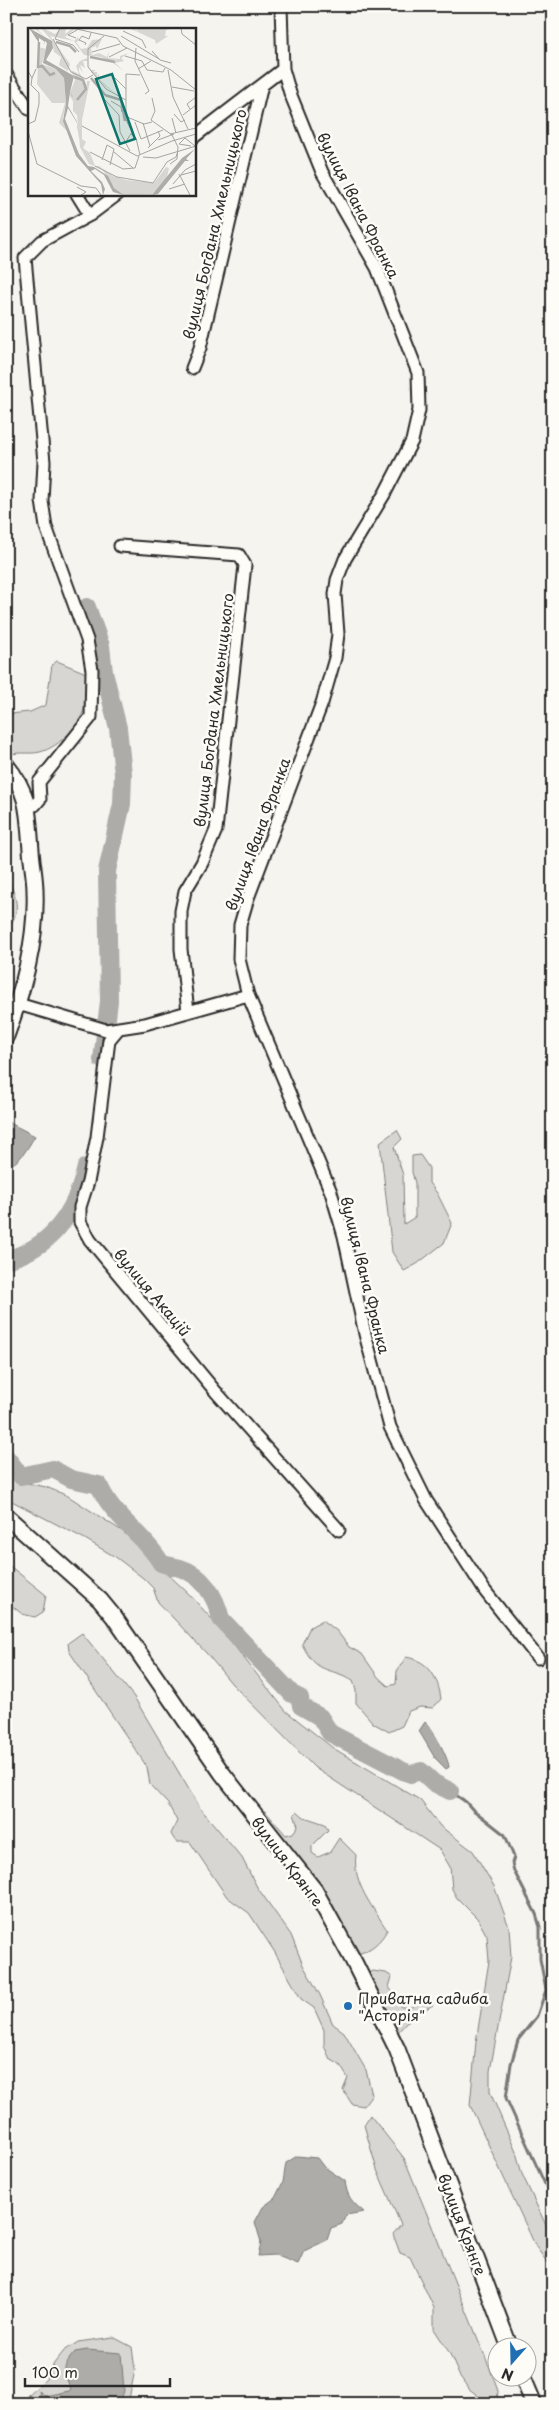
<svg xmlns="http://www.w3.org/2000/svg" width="559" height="2410" viewBox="0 0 559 2410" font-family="'Playpen Sans',sans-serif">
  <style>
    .green { fill: #d7d6d2; stroke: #81807e }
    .water { fill: #adaca9; stroke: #797877 }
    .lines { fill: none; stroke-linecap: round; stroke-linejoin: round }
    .stream { stroke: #797877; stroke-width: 3 }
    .river { stroke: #adaca9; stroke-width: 18 }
    .minor-casing { stroke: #2b2b2b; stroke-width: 15 }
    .tertiary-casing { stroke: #2b2b2b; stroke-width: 19 }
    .minor { stroke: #fdfcf7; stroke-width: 11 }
    .tertiary { stroke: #fdfcf7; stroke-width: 15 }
    .poi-dot { fill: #1f6fb2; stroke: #fdfcf7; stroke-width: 2 }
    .labels { text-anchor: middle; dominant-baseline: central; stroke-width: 5; stroke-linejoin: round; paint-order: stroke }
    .street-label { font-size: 15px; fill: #2b2b2b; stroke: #fdfcf7 }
    .poi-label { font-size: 15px; fill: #2b2b2b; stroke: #fdfcf7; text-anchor: start }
    .inset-river { fill: none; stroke: #adaca9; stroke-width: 2.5 }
    .inset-road { fill: none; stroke: #a4a4a1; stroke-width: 1 }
    .view { fill: #0f766e; fill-opacity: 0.15; stroke: #0f766e; stroke-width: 2.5 }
    .inset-edge { fill: none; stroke: #2b2b2b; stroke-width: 2.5 }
  </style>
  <rect width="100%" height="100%" fill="#f5f4ef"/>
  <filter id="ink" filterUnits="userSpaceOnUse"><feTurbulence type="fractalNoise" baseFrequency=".02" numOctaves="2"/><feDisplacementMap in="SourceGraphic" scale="10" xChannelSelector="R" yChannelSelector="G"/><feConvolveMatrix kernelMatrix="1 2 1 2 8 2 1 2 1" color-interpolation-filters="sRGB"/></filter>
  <g filter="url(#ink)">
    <path class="green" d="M 57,661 L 86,673 C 86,682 88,695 86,704 C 81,724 60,747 40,752 C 29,755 15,750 6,757 L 6,712 L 9,714 L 30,712 L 46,705 L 52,665 Z
      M 6,874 C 15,895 24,911 6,930 Z
      M 397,1130 L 402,1139 L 394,1147 L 403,1175 L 404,1224 L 415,1217 L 415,1183 L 412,1172 L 412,1156 L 420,1155 L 429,1168 L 429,1183 L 437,1193 L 452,1223 L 444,1243 L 417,1264 L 404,1271 L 392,1252 L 380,1142 Z
      M 6,1469 L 27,1483 L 46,1487 L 68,1496 L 122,1531 L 188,1593 L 220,1628 L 286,1711 L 333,1748 L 420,1800 L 440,1826 L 473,1851 L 494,1886 L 509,1927 L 511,1957 L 490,2071 L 490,2092 L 516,2152 L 522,2174 L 553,2240 L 553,2264 L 547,2262 L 536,2247 L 470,2105 L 476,2042 L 489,1961 L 487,1936 L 477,1918 L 457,1898 L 452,1889 L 450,1867 L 440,1850 L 315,1768 L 232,1684 L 208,1655 L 158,1602 L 153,1588 L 143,1578 L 117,1558 L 85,1539 L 6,1498 Z
      M 6,1563 L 46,1595 L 43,1612 L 35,1617 L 22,1614 L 6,1601 Z
      M 323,1620 L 337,1631 L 349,1647 L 362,1654 L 378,1677 L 388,1686 L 396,1684 L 397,1671 L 406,1657 C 429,1661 438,1677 441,1699 L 433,1708 L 420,1707 L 409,1711 L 402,1726 L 389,1732 L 373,1723 L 356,1703 L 356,1691 L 353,1680 C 327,1666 317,1675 302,1644 L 310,1627 Z
      M 82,1633 L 134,1697 L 200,1808 L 242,1858 L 257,1887 L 291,1935 L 303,1965 L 320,1995 L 333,2024 L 344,2032 L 366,2070 L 372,2095 L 364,2106 L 352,2104 L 343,2090 L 348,2078 L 340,2065 L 330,2059 L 324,2046 L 324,2030 L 314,2008 L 301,1999 L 274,1951 L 249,1913 L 227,1897 L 190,1842 L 176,1842 L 171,1834 L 177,1821 L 168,1804 L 150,1785 L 147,1767 L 69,1651 L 68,1643 Z
      M 265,1811 L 286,1835 L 293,1833 L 298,1826 L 294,1814 L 297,1811 L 304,1817 L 325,1824 L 328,1830 L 312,1846 L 312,1853 L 318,1857 L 330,1852 L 339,1838 L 356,1855 C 352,1883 373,1907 387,1930 C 381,1942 369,1952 356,1954 L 258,1812 Z
      M 373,1971 L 386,1973 L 392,1977 L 389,1987 L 402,2007 L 412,2007 L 421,1998 L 429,1996 L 433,2005 L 413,2016 L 396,2034 L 366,1975 Z
      M 370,2115 L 404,2158 L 489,2366 L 498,2391 L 497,2402 L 486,2402 L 468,2388 L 459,2375 L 449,2352 L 434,2329 L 434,2308 L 410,2257 L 400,2253 L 393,2234 L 401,2225 L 377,2170 L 364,2125 Z
      M 113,2337 L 132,2347 L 135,2370 L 128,2404 L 20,2404 L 46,2379 L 52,2366 L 64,2351 L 78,2342 Z"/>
    <path class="water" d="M 6,1121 L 35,1136 C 28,1147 20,1164 6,1166 Z
      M 425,1722 C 433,1729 448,1757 449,1767 L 446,1769 L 435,1758 L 419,1731 Z
      M 297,2156 L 317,2158 L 323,2166 L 345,2181 C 347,2197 352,2202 364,2212 L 346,2215 L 342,2224 L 331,2228 L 327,2240 L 304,2251 L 298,2264 L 275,2255 L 258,2256 L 261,2242 L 255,2222 L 263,2207 L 275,2198 L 283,2182 L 286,2163 Z
      M 87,2350 L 121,2353 L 124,2391 L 119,2404 L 29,2404 L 31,2399 L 28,2394 L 36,2400 L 40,2395 L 39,2391 L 45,2396 L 69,2391 L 71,2389 C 62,2370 62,2367 75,2352 Z"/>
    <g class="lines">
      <path class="stream" d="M 450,1791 L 466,1802 L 472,1809 L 505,1835 L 514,1857 L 512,1863 L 514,1871 L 536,1914 L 540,1927 L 540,1959 L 546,1990 L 537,2016 L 518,2040 L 511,2064 L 506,2098 L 553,2202"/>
      <path class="river" d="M 87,607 L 101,646 L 104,672 L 118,728 L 123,774 L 122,804 L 107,871 L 109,1001 L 102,1060
        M 6,1260 C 52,1247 76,1212 86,1167
        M 6,1457 L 21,1476 L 53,1469 L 71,1479 L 99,1485 C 112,1517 144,1534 161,1563 C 168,1566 173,1566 180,1568 C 203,1575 216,1597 221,1619 L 292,1694 L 300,1698 L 301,1706 L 320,1717 L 330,1733 L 403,1771 L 411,1774 L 421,1771 L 434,1783 L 450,1791"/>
      <defs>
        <path id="minor" d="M 281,6 L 283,69 L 290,93 L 322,172 L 377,268 L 418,373 L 419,410 L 412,441 L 385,493 L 345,559 L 337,580 L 335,594 L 338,634 L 335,658 L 322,703 L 248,898 L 240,925 L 239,959 L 248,995 L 331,1192 L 344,1236 L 365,1334 L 390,1427 L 426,1500 L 485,1591 L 538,1658
          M 6,74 L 29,109
          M 194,137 L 283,69
          M 77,194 L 90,215
          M 192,368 L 200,348 L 262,85
          M 120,546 L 239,555 L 245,565 L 216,830 L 202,863 L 185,891 L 181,911 L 181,949 L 188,1012
          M 27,807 L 35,805 L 40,799 L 39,782 L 91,717 L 92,670 L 87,640 L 46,527 L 42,501 L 44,462 L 25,258 L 42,241 L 90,215 L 118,194
          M 18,1004 L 106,1030 L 145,1024 L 248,995
          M 119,1028 L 109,1040 L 97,1137 L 88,1182 L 80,1207 L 80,1222 L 90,1240 L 216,1392 L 339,1530"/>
        <path id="tertiary" d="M 6,765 C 30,794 28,814 31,850 C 32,864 35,878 35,891 C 37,941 23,990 6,1036
          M 6,1516 L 100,1600 L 114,1617 L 222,1773 L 315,1891 L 354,1962 L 397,2049 L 510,2348
          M 523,2378 L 534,2404"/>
      </defs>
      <use href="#minor" class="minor-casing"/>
      <use href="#tertiary" class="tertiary-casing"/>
      <use href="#minor" class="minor"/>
      <use href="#tertiary" class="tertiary"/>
    </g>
  </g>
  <circle class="poi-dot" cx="348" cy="2006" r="5"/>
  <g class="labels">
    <g class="street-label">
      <text transform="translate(359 205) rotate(63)">вулиця Івана Франка</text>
      <text transform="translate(214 224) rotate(-77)">вулиця Богдана Хмельницького</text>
      <text transform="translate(213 710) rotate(-83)">вулиця Богдана Хмельницького</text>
      <text transform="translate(257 834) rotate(-70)">вулиця Івана Франка</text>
      <text transform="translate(366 1275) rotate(76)">вулиця Івана Франка</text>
      <text transform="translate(153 1292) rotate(50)">вулиця Акацій</text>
      <text transform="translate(288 1861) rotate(53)">вулиця Крянге</text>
      <text transform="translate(463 2224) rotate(69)">вулиця Крянге</text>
    </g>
    <g class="poi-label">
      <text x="358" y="1997">Приватна садиба<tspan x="358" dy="17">"Асторія"</tspan></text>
    </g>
  </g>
  <g transform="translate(28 28)">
    <rect width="168" height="168" fill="#f5f4ef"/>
    <path d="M 6,0 L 15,0 L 27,6 L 33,0 L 38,0 L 37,6 L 45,0 L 48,0 L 37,9 L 46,13 L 50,9 L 51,13 L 48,14 L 53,21 L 59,20 L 64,12 L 74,11 L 69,21 L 68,18 L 63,20 L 64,27 L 71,25 L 79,29 L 81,22 L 80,30 L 92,31 L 92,28 L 101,25 L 93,30 L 96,33 L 87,35 L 96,43 L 85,35 L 88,31 L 84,34 L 73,29 L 56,27 L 46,13 L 22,8 L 42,36 L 40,43 L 31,37 L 33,29 L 26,24 L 24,13 L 13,0 L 10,2 L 17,9 ZM 101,0 L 105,0 L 112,5 L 107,0 L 141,0 L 142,1 L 138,2 L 137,8 L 140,8 L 128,16 L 127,12 ZM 11,19 L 18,21 L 14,36 L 28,41 L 36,50 L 38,75 L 35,90 L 39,103 L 31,95 L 37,75 L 24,75 L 9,56 ZM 59,30 L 63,42 L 68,42 L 65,44 L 69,44 L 69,49 L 71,45 L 71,51 L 89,67 L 77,58 L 63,44 L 60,33 L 55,33 L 57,40 L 52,37 L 55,45 L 51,39 L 51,44 L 59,57 L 59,53 L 62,53 L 54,92 L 54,111 L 58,114 L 55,120 L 62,125 L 67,138 L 71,138 L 85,148 L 98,152 L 126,155 L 138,139 L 141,140 L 138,154 L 123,167 L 96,167 L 86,160 L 74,141 L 61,136 L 52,119 L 49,87 L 45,83 L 45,73 L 41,67 L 47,52 L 43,42 L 51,46 L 48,38 L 52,33 Z" fill="#d7d6d2"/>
    <path d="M 1,0 L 24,13 L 25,20 L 18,32 L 46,48 L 42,64 L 44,67 L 45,70 L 42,64 L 40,78 L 49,94 L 50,99 L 51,112 L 49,95 L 40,80 L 37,91 L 51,126 L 60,138 L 66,139 L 80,148 L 86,160 L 96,167 L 85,164 L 76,147 L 67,141 L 63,143 L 74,154 L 77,161 L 75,167 L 73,156 L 48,128 L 35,93 L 38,75 L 36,50 L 28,41 L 15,35 L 19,15 L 17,13 L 17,15 L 15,17 L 17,14 L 11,10 L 11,15 ZM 167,121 L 158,131 L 161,133 L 157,133 L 130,166 L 124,167 L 154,130 Z" fill="#adaca9"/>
    <path class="inset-river" d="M 11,14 L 10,39 L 14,38 L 22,47 L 27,45M 28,14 L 42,18 L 48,24M 62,29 L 87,34M 46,49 L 55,52 L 58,61 L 49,72M 63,50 L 77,67M 77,67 L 93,72 L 97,93"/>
    <path class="inset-road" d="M 32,0 L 27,11 L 45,17 L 51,24M 44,0 L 89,10 L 95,18 L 143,42 L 168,62M 153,0 L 154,6 L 168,17M 95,3 L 114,12 L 118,20M 76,8 L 60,21 L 60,39 L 78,61 L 98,72 L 98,92 L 104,104 L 99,112M 93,8 L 131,31M 48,10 L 40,7 L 49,2M 25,11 L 43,44 L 58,51 L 65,47M 57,17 L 58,15 L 51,12 L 54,8 L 61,11 L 63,5M 108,20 L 107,33 L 121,63 L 117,66M 124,23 L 132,32 L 143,35M 64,24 L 92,16M 97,28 L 114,33 L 119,42 L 135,44 L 137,40M 81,29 L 99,20M 110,41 L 123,33M 140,42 L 145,69 L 160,101M 0,43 L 4,50 L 8,41M 87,50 L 98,61M 144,59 L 166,63M 124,70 L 127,83 L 123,92 L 144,107 L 150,119 L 149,131 L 142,136M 76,71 L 91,87 L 92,104 L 102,123M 98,72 L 98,46 L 112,47M 83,73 L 93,79 L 94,84M 162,81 L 159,76 L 168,69M 146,86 L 153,94 L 157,92M 155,87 L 168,77M 99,89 L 116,96 L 124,94M 144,90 L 148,105M 107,94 L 113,111 L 135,102M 115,95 L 122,118M 0,96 L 7,93 L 11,76 L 11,65 L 3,57 L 4,50M 54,98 L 109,128 L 144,113M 0,103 L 9,136 L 53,158 L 68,160 L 73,167M 103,106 L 108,110 L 112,127M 142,106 L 168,100M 130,112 L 146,106M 144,113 L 168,106M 163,118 L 151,116 L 157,110 L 167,118M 120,120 L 132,108 L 130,103M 62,124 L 95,141 L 107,140 L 111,128M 86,124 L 105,140M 115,129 L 128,130 L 168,118M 74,132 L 79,117 L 86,121 L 82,137M 67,138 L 89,149 L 125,155 L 139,134 L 148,129 L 150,123M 151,146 L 162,167M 153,147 L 168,143M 145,156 L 157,142 L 168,136M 49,159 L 58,164 L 53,167M 141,161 L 157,156"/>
    <path class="view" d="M 84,46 L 107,111 L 92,116 L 68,51 Z"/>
    <rect width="168" height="168" class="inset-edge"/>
  </g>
  <rect width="559" height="2410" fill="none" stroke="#fdfcf7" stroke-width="25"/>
  <rect x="12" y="12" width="534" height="2385" fill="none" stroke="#2b2b2b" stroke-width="2" filter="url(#ink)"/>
  <g transform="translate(512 2362) rotate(200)"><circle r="24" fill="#fdfcf7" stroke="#a9a8a5"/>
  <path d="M0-4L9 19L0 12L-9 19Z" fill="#1f6fb2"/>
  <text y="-8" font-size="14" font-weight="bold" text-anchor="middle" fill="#2b2b2b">N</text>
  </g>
  <path d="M25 2378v8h145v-8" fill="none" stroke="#2b2b2b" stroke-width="2.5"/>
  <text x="32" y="2378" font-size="15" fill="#2b2b2b" stroke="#fdfcf7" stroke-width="4" paint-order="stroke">100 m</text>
</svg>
